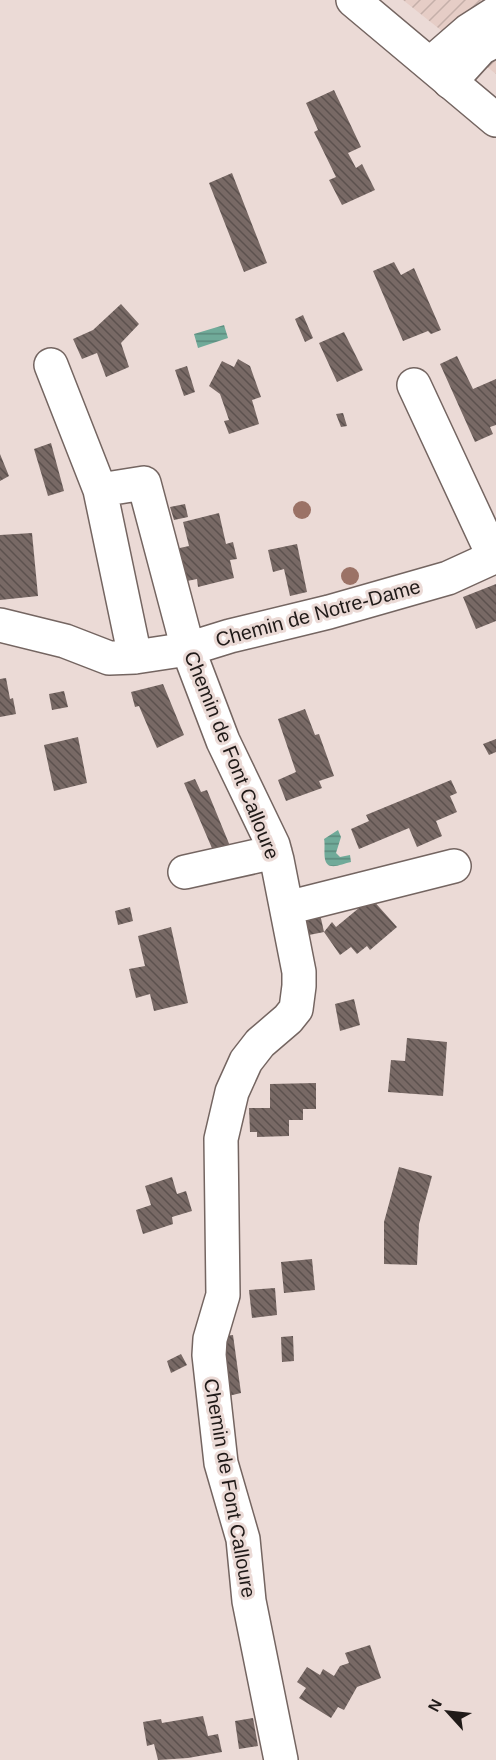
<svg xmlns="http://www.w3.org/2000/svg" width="496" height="1760" viewBox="0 0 496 1760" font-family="Arial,sans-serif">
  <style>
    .industrial { fill: url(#industrial-furrows) }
    .water { fill: url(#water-rules) }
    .building { fill: url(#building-back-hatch) }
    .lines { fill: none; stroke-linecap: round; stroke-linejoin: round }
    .minor-casing { stroke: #746561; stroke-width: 36 }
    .major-casing { stroke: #746561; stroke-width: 36 }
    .minor { stroke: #fff; stroke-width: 33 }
    .major { stroke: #fff; stroke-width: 33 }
    .tree { fill: #9b7266 }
    .labels { text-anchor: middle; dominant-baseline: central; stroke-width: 6; stroke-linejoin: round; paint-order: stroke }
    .street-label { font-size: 20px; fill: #201a18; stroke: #ebdad6 }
  </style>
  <defs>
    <pattern id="industrial-furrows" width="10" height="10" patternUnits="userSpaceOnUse" patternTransform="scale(1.5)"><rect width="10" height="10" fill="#e6cdc6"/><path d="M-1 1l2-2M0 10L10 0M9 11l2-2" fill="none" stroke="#c5afa9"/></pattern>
    <pattern id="water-rules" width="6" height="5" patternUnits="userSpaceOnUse" patternTransform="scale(1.5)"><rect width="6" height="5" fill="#70aa99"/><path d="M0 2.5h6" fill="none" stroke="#5c8a7c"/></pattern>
    <pattern id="building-back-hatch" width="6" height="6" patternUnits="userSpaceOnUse" patternTransform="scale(1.5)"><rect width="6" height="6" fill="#786965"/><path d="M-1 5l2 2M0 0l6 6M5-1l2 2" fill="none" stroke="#5c514e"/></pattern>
  </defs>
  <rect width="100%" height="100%" fill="#ebdad6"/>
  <path class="industrial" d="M 403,0 L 496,0 L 496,74 Z"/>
  <path class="water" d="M 224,325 L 228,338 L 198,348 L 194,334 Z
    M 338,830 L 341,837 L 336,853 L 340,857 L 350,855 L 351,862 C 345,863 337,867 331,866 C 321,864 326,846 324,839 Z"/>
  <path class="building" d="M 334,90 L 361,147 L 348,153 L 356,168 L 362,164 L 375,190 L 342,205 L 329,180 L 336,177 L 314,132 L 318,130 L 306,103 Z
    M 232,173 L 267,263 L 244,272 L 209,183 Z
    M 394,262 L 401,275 L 414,268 L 441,330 L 431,334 L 428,331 L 403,341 L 373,271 Z
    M 121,304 L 139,324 L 121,343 L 129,367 L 106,377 L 97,353 L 82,359 L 73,339 L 93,330 Z
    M 303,315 L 313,338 L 305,342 L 295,319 Z
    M 344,332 L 363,370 L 337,382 L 319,343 Z
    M 457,356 L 473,389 L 496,379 L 496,425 L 490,427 L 493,434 L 475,442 L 440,364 Z
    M 238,359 L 250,366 L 261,397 L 252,400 L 259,424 L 229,434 L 224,421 L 229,420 L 220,394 L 209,386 L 222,361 L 234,367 Z
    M 187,366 L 195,392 L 184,396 L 175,370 Z
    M 343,413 L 347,426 L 341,427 L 336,414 Z
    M 51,443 L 64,491 L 48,496 L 34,449 Z
    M 0,454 L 9,476 L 0,481 Z
    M 185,504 L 188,517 L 174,520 L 170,507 Z
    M 219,513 L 226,544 L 233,542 L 237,559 L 230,560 L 234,578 L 198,587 L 197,579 L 182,582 L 175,549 L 189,546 L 183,522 Z
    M 32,533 L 38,596 L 0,600 L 0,535 Z
    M 297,544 L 307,592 L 290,596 L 284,569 L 273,572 L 268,550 Z
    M 496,584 L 496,621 L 476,629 L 463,597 Z
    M 6,678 L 10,699 L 13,698 L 16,714 L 0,717 L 0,679 Z
    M 163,684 L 184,735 L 157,748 L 139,706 L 135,707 L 131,692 Z
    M 64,691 L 68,707 L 52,710 L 49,694 Z
    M 305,709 L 315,735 L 319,734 L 334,776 L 319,781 L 322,788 L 286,801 L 278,780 L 296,772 L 278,719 Z
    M 78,737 L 87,783 L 54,791 L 44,745 Z
    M 496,739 L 496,752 L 489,755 L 483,744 Z
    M 195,779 L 201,792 L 207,790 L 230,846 L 214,853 L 184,783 Z
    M 451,780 L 457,793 L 450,796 L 457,812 L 436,821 L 442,836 L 417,847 L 409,828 L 359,849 L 351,829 L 369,821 L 366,815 Z
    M 371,898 L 397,927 L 370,950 L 367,946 L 357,954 L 351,947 L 340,955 L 324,932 L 309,935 L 305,916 L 320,914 L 324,932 L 332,922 L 336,927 Z
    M 130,907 L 133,921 L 118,925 L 115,911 Z
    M 171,927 L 188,1003 L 154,1011 L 150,994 L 136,998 L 129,969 L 145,966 L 138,936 Z
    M 354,999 L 360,1025 L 340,1031 L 335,1004 Z
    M 407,1038 L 447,1042 L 443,1096 L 388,1092 L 391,1060 L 405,1061 Z
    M 316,1083 L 316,1109 L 303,1109 L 303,1120 L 289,1120 L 289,1136 L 257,1137 L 257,1132 L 250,1132 L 249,1108 L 270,1108 L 270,1084 Z
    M 399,1167 L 432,1176 L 419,1224 L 417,1265 L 384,1264 L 384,1222 Z
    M 172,1177 L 177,1194 L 186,1191 L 192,1211 L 172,1217 L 173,1224 L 143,1234 L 136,1210 L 151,1205 L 145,1186 Z
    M 312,1259 L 315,1290 L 284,1293 L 281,1262 Z
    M 275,1288 L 277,1315 L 252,1318 L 249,1290 Z
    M 233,1335 L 241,1393 L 224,1397 L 223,1336 Z
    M 293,1336 L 294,1361 L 282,1362 L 281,1337 Z
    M 181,1354 L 187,1365 L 171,1373 L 167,1361 Z
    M 370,1645 L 381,1678 L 357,1687 L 344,1710 L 338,1707 L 331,1718 L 299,1698 L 306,1688 L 297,1682 L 307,1667 L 320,1675 L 323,1669 L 334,1676 L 340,1666 L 349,1663 L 345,1653 Z
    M 203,1716 L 208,1736 L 218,1734 L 222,1752 L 188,1758 L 158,1760 L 154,1744 L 147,1746 L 143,1722 L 161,1719 L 162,1723 Z
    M 253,1718 L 258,1746 L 239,1749 L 235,1721 Z"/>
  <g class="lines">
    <defs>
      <path id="minor" d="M 430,64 L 468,31 L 496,13
        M 450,82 L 481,48 L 496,40
        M 51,365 L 100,490 L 144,483 L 188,649 L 223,741 L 273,845 L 277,860 L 299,972 L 299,986 L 296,1009 L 288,1019 L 260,1043 L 246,1061 L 232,1092 L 221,1139 L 223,1295 L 210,1339 L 209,1355 L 221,1463 L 243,1539 L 249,1601 L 281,1760
        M 100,490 L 135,657
        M 0,625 L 65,641 L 109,658 L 135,657 L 188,649 L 230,636 L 329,612 L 448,578 L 494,557 L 414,385
        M 185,872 L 275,852
        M 287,908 L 454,866"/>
      <path id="major" d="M 353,0 L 496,120"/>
    </defs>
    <use href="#minor" class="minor-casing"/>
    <use href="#major" class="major-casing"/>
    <use href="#minor" class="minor"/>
    <use href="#major" class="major"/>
  </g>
  <g class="tree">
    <circle cx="302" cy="510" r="9"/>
    <circle cx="350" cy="576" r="9"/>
  </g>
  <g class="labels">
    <g class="street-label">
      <text transform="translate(318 613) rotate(-15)">Chemin de Notre-Dame</text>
      <text transform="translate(232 755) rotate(68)">Chemin de Font Calloure</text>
      <text transform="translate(230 1488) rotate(80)">Chemin de Font Calloure</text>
    </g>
  </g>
  <g transform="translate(448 1712) rotate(297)" stroke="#ebdad6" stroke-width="4.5" paint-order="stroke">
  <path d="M0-4.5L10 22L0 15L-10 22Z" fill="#201a18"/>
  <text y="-9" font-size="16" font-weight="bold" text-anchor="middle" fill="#201a18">N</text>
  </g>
</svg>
